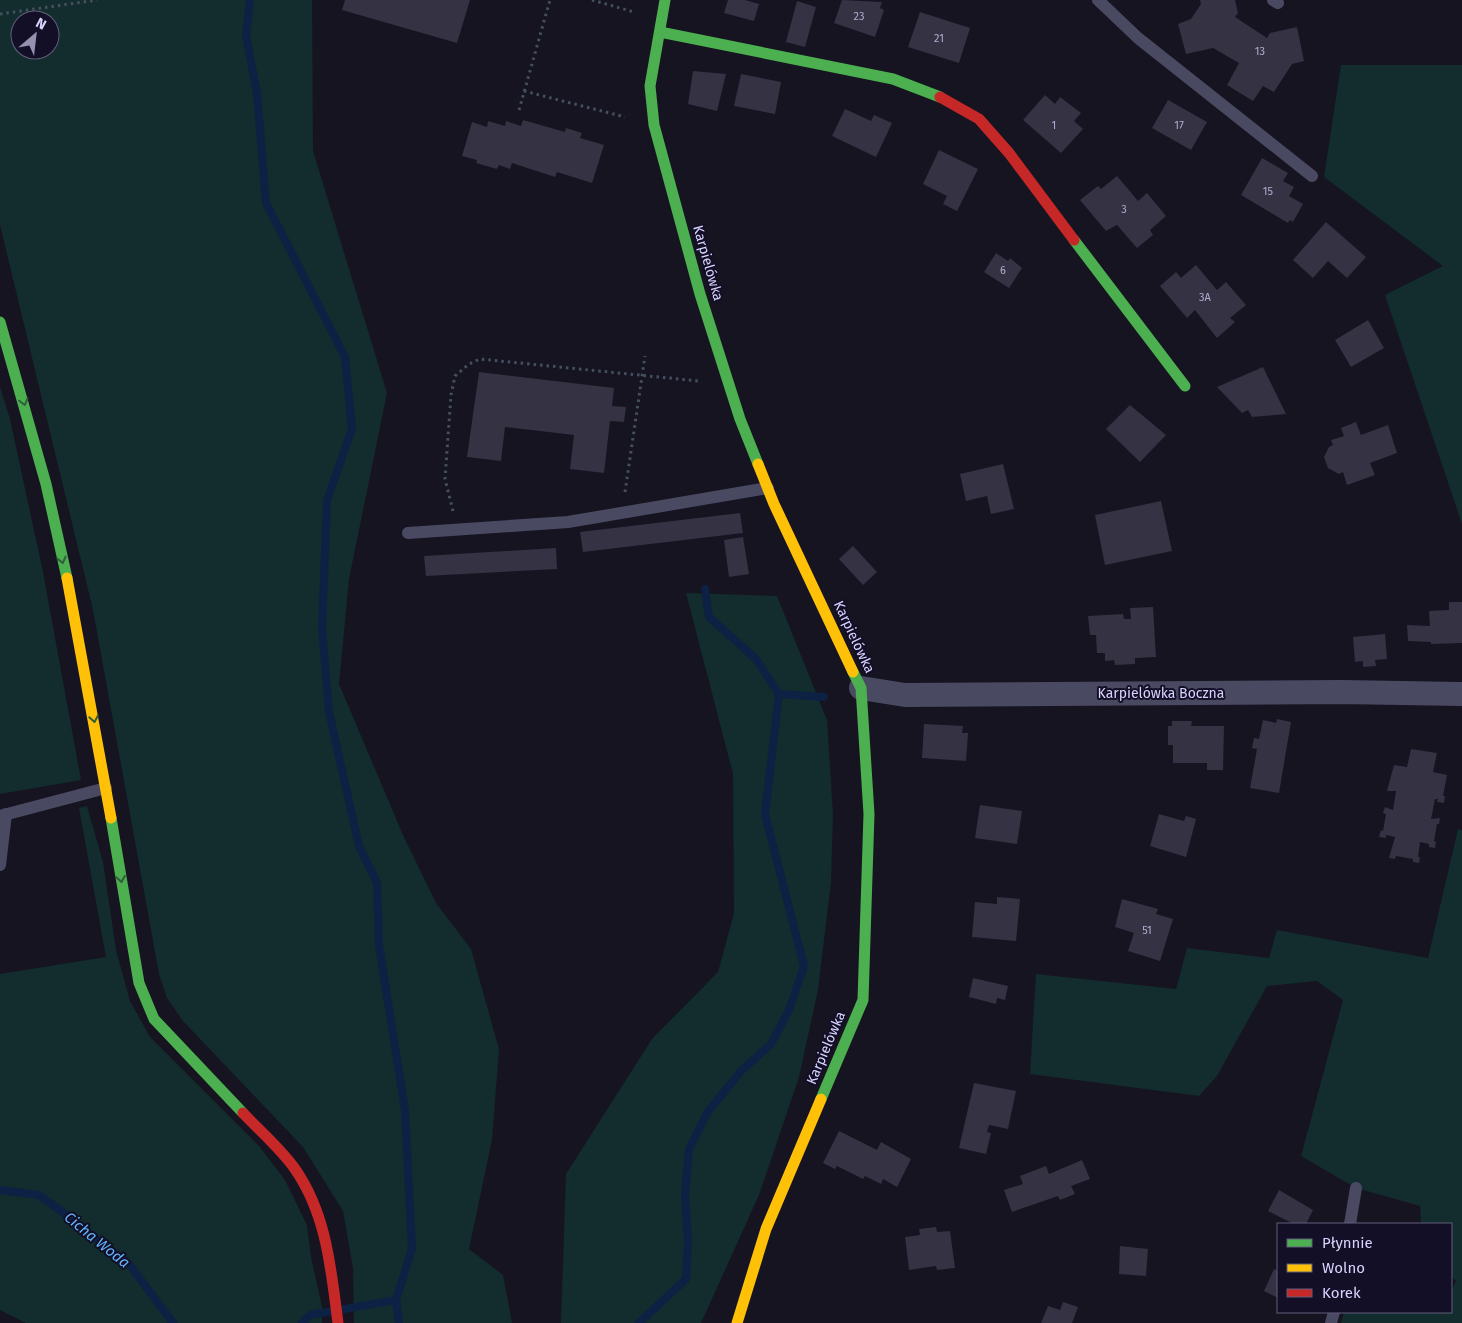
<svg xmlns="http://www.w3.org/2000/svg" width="1462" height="1323" viewBox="0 0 1462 1323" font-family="'Fira Sans',sans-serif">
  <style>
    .green { fill: #132c2d; fill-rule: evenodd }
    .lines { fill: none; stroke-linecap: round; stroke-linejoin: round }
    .stream { stroke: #0d2144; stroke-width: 8 }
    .building { fill: #343243 }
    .path { stroke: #44505f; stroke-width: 3; stroke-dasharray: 2.5 4; stroke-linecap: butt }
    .lane { stroke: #4a4962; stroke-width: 12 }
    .street { stroke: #4a4962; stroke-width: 24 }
    .fast { stroke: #4caf50; stroke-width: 11 }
    .slow { stroke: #ffc107; stroke-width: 11 }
    .jam { stroke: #c62828; stroke-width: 11 }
    .oneway { stroke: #305f3b }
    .labels { text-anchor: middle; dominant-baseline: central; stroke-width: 4; stroke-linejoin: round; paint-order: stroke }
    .number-label { font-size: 11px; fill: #b0acd0 }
    .street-label { font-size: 14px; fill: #d9d4ff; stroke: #130f26 }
    .water-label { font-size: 15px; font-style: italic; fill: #62b6ff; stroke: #130f26 }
  </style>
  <rect width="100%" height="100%" fill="#161421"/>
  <path class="green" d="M 0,0 L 312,0 L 313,151 L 387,393 L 349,579 L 339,684 L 403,835 L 436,903 L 471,949 L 499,1049 L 492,1140 L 469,1249 L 503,1275 L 512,1323 L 354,1323 L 353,1268 L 343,1211 L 303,1147 L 183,1021 L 167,998 L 159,974 L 93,610 L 0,225 ZM 20,20 L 50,20 L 50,50 L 20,50 Z
    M 1341,65 L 1462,65 L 1462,524 L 1385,295 L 1443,266 L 1324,177 Z
    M 0,387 L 10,419 L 43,572 L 81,780 L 0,794 Z
    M 686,593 L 777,596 L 827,720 L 833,815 L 831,882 L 818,990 L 799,1077 L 759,1195 L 701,1323 L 561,1323 L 566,1174 L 652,1039 L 718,972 L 734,913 L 733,774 Z
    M 87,806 L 103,862 L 116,950 L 130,1001 L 150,1037 L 259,1146 L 285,1180 L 307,1225 L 311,1257 L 322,1307 L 322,1323 L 26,1323 L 0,1310 L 0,974 L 106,957 L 79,808 Z
    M 1458,829 L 1462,830 L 1462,1323 L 1341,1323 L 1344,1312 L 1451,1312 L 1451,1291 L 1456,1281 L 1451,1277 L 1451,1224 L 1421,1224 L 1420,1206 L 1356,1188 L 1301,1156 L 1343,1000 L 1317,981 L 1267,986 L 1217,1076 L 1199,1096 L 1030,1074 L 1036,974 L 1176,989 L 1187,948 L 1269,958 L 1277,930 L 1428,958 Z"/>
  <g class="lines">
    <path class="stream" d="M 250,0 L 246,36 L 257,93 L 266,203 L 345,357 L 352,429 L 327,500 L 322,628 L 329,712 L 359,846 L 377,883 L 379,945 L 405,1110 L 412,1249 L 396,1300 L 399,1323
      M 779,694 L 824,697
      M 0,1190 L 39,1195 L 57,1208 L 129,1264 L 173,1323
      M 302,1323 L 310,1315 L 396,1300
      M 639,1323 L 686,1279 L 688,1242 L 685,1195 L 689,1149 L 707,1113 L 740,1072 L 771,1044 L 789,1010 L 804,966 L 765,814 L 779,694 L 756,659 L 709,617 L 705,589"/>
  </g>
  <path class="building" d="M 345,0 L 470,0 L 457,43 L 342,10 Z
    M 728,0 L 745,0 L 759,4 L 754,21 L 724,13 Z
    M 842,0 L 882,2 L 880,8 L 884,10 L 875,37 L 834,23 Z
    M 1200,0 L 1235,0 L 1238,13 L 1235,17 L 1267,38 L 1270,33 L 1297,27 L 1304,61 L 1292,64 L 1274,92 L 1263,86 L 1253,101 L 1227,85 L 1239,63 L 1213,48 L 1186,54 L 1178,24 L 1191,19 L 1201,4 Z
    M 797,1 L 816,7 L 805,47 L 786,42 Z
    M 920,12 L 970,28 L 959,63 L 908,47 Z
    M 693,71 L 726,74 L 717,111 L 688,104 Z
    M 741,74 L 781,82 L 775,114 L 734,106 Z
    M 1045,95 L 1055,104 L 1060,97 L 1081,113 L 1074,121 L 1083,129 L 1061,153 L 1023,120 Z
    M 1168,100 L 1207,122 L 1191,150 L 1152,128 Z
    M 845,109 L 871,121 L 874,115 L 892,123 L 876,157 L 832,136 Z
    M 523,120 L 565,132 L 566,128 L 582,133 L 580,138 L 604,145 L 592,183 L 557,172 L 555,177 L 512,163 L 510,169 L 499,165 L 497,169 L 476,163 L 477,160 L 462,156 L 472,122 L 487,127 L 488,121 L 505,126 L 506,121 L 521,126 Z
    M 939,150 L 978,169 L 957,211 L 943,204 L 947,196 L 923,184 Z
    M 1262,158 L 1288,173 L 1283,181 L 1294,187 L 1289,196 L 1303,204 L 1293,222 L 1290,220 L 1288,223 L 1241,195 Z
    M 1117,176 L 1138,201 L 1147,193 L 1166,216 L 1150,230 L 1153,235 L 1137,248 L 1117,225 L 1106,231 L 1080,200 L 1098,186 L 1101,189 Z
    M 1326,222 L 1366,257 L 1347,278 L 1328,261 L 1313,278 L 1293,260 Z
    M 996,253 L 1008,261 L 1010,258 L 1022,268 L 1009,288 L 984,272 Z
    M 1196,265 L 1217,290 L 1226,282 L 1246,305 L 1230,318 L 1235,322 L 1217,338 L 1195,310 L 1187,318 L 1160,286 L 1176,272 L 1181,278 Z
    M 1368,320 L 1384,348 L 1351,367 L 1335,340 Z
    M 1263,367 L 1286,414 L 1252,417 L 1248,410 L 1242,413 L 1217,387 Z
    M 479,372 L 614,388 L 612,406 L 626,407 L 624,422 L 610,421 L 604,473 L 570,469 L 574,435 L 505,427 L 501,461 L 467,457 Z
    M 1130,405 L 1166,435 L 1140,462 L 1106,429 Z
    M 1356,422 L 1361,435 L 1388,425 L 1397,453 L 1370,463 L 1375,475 L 1347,485 L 1343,472 L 1339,474 L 1328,468 L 1324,457 L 1329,447 L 1333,445 L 1331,440 L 1344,436 L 1341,428 Z
    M 1003,464 L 1014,509 L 991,514 L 987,496 L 966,501 L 960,474 Z
    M 1161,501 L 1172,551 L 1105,565 L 1095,515 Z
    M 740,513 L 743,533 L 583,552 L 580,532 Z
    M 743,537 L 749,574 L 729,577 L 724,540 Z
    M 853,546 L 877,572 L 863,585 L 839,559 Z
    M 556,548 L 557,569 L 426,576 L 424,556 Z
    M 1449,602 L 1462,602 L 1462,643 L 1431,644 L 1431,642 L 1408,641 L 1407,625 L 1430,626 L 1429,611 L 1449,610 Z
    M 1153,607 L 1156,657 L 1135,658 L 1135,664 L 1115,665 L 1114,660 L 1105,661 L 1105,653 L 1097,653 L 1096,635 L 1090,635 L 1088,616 L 1123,614 L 1124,619 L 1131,619 L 1130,608 Z
    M 1385,634 L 1387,659 L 1375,660 L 1376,666 L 1363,667 L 1363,661 L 1355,662 L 1353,637 Z
    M 1277,719 L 1291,722 L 1279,793 L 1250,788 L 1257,749 L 1252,748 L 1254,738 L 1259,739 L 1263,720 L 1276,723 Z
    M 1172,721 L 1192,721 L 1191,726 L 1224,726 L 1223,770 L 1207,770 L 1207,763 L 1173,763 L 1173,745 L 1168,745 L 1168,726 L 1172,726 Z
    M 924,724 L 963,726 L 962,733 L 968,733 L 966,761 L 922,758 Z
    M 1411,749 L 1437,753 L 1433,772 L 1447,775 L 1443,796 L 1445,796 L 1444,803 L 1437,802 L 1438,799 L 1435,799 L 1431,819 L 1440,818 L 1439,824 L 1437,824 L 1434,841 L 1436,842 L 1435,848 L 1429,847 L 1429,844 L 1420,842 L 1418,857 L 1420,857 L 1419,863 L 1413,862 L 1413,859 L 1396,856 L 1395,859 L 1389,858 L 1395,837 L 1386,835 L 1386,838 L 1379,837 L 1381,830 L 1383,831 L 1386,814 L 1383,813 L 1385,807 L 1393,810 L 1396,791 L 1387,791 L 1394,765 L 1407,767 Z
    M 980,805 L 1022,811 L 1017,844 L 975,838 Z
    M 1159,814 L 1184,821 L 1186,816 L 1196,819 L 1186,857 L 1150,846 Z
    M 997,897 L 1020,899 L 1016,941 L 972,937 L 975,902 L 997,904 Z
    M 1122,899 L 1158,909 L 1156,914 L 1173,919 L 1160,961 L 1128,951 L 1134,933 L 1115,927 Z
    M 973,978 L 1008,986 L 1005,1000 L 997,998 L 996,1004 L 969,997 Z
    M 974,1083 L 1016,1091 L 1008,1129 L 989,1125 L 987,1132 L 991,1133 L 986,1154 L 959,1148 Z
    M 839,1131 L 877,1150 L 881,1142 L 911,1159 L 897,1187 L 883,1179 L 881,1184 L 865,1176 L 863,1179 L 837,1166 L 835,1169 L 823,1163 Z
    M 1082,1160 L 1090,1179 L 1071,1186 L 1075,1194 L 1060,1200 L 1058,1196 L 1012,1212 L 1004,1190 L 1023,1184 L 1020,1176 L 1046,1166 L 1049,1174 Z
    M 1279,1190 L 1313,1210 L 1306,1224 L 1294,1224 L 1268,1211 Z
    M 936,1227 L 937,1232 L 950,1231 L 955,1268 L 937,1270 L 936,1266 L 909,1270 L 905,1237 L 920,1235 L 919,1229 Z
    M 1120,1246 L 1148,1249 L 1146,1276 L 1119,1274 Z
    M 1274,1269 L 1278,1271 L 1278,1298 L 1264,1291 Z
    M 1063,1302 L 1078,1307 L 1072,1323 L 1041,1323 L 1048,1306 L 1060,1310 Z"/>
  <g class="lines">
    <path class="path" d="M 592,0 L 634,12
      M 0,14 L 97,0
      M 524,91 L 625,117
      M 519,110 L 550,0
      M 625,492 L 645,356
      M 453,511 L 445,479 L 451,395 L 455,376 L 469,364 L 480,359 L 698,381"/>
    <path class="lane" d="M 1098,0 L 1138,38 L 1312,176
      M 1273,0 L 1278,3
      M 408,533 L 568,522 L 768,488
      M 0,816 L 106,788
      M 0,865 L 6,814
      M 1350,1224 L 1356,1188
      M 1331,1323 L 1334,1312"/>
    <path class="street" d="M 861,688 L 905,695 L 1341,692 L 1462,694"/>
    <path class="fast" d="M 665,0 L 650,86 L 654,125 L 700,294 L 740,419 L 758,464
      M 660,32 L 893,79 L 940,97
      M 1074,240 L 1185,386
      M 0,322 L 46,484 L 67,578
      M 111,818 L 139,983 L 154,1019 L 243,1113
      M 821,1099 L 863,1000 L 869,814 L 861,688 L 853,672"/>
    <path class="slow" d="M 758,464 L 774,504 L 853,672
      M 67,578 L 111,818
      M 737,1323 L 766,1229 L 821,1099"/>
    <path class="jam" d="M 940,97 L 979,119 L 1009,153 L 1074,240
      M 243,1113 C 260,1131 281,1149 295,1169 C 327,1215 331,1270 338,1323"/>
  </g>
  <defs><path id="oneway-chevron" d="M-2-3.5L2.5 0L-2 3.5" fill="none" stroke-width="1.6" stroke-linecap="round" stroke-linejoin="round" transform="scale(1.25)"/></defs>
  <g class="oneway">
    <use href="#oneway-chevron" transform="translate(24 402) rotate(75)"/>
    <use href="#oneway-chevron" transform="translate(62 560) rotate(77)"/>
    <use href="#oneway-chevron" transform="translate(94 719) rotate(80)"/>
    <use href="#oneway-chevron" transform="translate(121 879) rotate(80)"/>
  </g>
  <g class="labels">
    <g class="number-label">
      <text x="859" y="16">23</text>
      <text x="939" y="38">21</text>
      <text x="1260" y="51">13</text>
      <text x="1054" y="125">1</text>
      <text x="1179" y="125">17</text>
      <text x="1268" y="191">15</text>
      <text x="1124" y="209">3</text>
      <text x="1003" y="270">6</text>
      <text x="1205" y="297">3A</text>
      <text x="1147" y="930">51</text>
    </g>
    <g class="street-label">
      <text transform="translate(708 263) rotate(74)">Karpielówka</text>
      <text transform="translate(854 637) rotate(65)">Karpielówka</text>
      <text x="1161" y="693">Karpielówka Boczna</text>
      <text transform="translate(826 1048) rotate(-67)">Karpielówka</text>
    </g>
    <g class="water-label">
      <text transform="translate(97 1240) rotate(39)">Cicha Woda</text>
    </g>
  </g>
  <rect x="1277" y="1223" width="175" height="90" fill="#130f26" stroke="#625e7d"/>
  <rect x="1287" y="1239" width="25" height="8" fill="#4caf50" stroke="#625e7d"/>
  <text x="1322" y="1248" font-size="15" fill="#d9d4ff">Płynnie</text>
  <rect x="1287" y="1264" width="25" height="8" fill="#ffc107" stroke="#625e7d"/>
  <text x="1322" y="1273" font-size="15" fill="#d9d4ff">Wolno</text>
  <rect x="1287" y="1289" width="25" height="8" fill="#c62828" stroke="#625e7d"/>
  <text x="1322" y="1298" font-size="15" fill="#d9d4ff">Korek</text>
  <g transform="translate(35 35) rotate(28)"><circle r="24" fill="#130f26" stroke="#625e7d"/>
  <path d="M0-4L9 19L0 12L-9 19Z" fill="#9591b1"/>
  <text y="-8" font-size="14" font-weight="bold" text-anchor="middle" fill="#d9d4ff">N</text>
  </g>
</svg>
